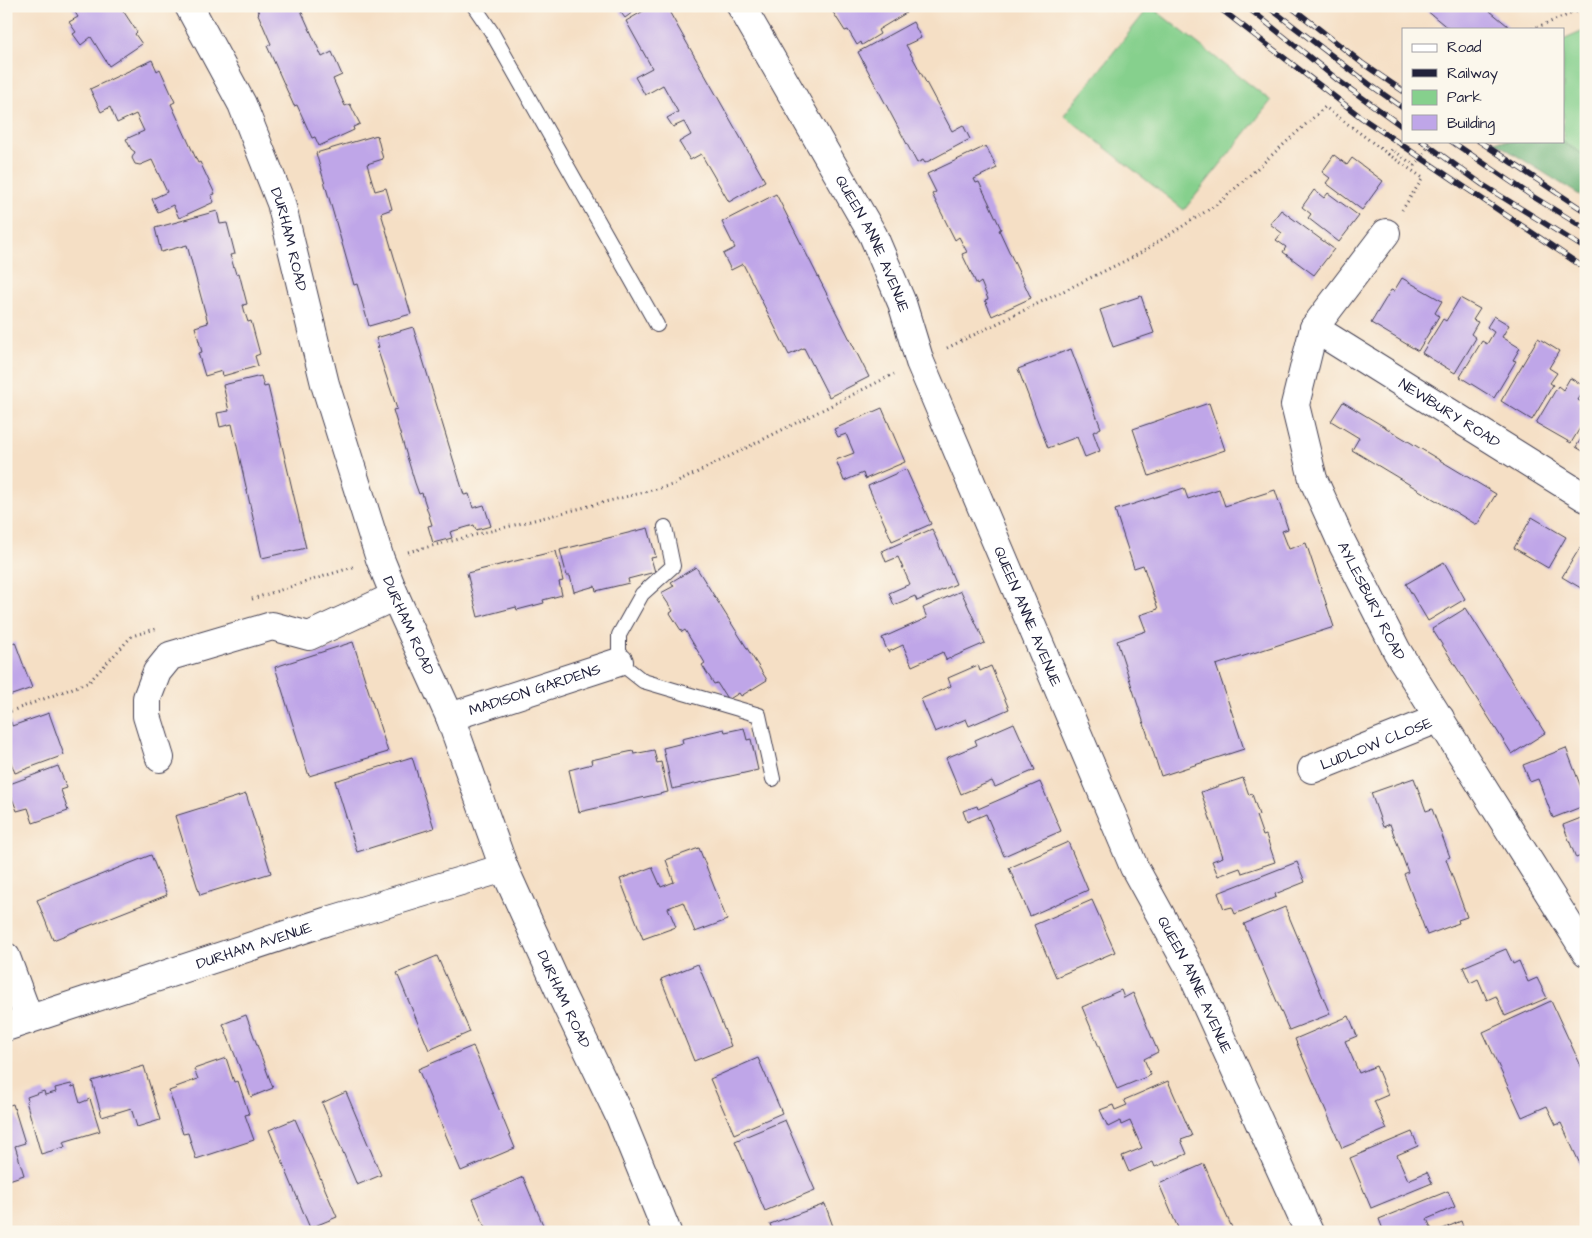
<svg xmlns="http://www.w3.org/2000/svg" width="1592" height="1238" viewBox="0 0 1592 1238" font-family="'Architects Daughter',sans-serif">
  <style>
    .green { fill: #86d08d; stroke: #547964 }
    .forest { fill: #6cb278; stroke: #476a5a }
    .building { fill: #bfa6e8 }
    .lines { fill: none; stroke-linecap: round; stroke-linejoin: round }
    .service-casing { stroke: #423e50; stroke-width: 16 }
    .minor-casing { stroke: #423e50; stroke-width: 30 }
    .tertiary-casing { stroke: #423e50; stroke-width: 30 }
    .path { stroke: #423e50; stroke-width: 3; stroke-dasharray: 1 4; stroke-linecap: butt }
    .service { stroke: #fff; stroke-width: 14 }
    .minor { stroke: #fff; stroke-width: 28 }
    .tertiary { stroke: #fff; stroke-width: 28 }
    .rail-casing { stroke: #22223b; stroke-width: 5.5 }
    .rail { stroke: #fbf7ec; stroke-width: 4; stroke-dasharray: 11; stroke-linecap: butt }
    .path-bridge { stroke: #423e50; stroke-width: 3; stroke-dasharray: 1 4; stroke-linecap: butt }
    .labels { text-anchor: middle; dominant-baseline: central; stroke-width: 4; stroke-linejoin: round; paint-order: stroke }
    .street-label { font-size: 15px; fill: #22223b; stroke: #fbf7ec }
  </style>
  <rect width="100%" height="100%" fill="#fbf7ec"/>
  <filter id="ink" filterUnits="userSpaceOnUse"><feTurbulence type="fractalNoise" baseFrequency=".02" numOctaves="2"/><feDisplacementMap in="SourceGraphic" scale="10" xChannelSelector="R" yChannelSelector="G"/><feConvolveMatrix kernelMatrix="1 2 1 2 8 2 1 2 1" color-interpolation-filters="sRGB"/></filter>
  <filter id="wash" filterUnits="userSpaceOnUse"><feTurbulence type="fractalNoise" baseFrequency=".0096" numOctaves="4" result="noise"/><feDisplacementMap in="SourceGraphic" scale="20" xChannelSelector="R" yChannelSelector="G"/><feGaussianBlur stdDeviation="1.12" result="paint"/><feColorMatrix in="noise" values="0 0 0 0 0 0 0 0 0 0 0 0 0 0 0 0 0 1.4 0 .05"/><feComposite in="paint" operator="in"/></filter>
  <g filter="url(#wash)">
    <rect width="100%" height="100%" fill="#f5dfc5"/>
    <path class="green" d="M 1150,6 L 1271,101 L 1184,210 L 1064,115 Z
      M 1586,30 L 1586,156 L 1561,141 L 1563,141 L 1563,40 Z"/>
    <path class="forest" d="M 1493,141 L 1561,141 L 1586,156 L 1586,199 Z"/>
    <g id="blocks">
      <path class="building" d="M 71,6 L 120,6 L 137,32 L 135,34 L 142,44 L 109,66 L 91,37 L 81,45 L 73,34 L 76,32 L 69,22 L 78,17 Z
        M 256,6 L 299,6 L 322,57 L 332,52 L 342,75 L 333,79 L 345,106 L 350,104 L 360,124 L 353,127 L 354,130 L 319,146 L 315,137 L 312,138 L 297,105 L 294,106 L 267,46 L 271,44 L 258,14 L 259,13 Z
        M 616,6 L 641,6 L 625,18 Z
        M 652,6 L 666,6 L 765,181 L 729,202 L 701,154 L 690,160 L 679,142 L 691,135 L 684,122 L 673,127 L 667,118 L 678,112 L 663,85 L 645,95 L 635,77 L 652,68 L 626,21 Z
        M 829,6 L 902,6 L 906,13 L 878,30 L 880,34 L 862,45 L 861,42 L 857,45 L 848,30 L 845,31 Z
        M 1429,6 L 1484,6 L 1508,26 L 1501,29 L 1449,29 L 1426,10 Z
        M 913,22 L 921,38 L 906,45 L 952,131 L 963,125 L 970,139 L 925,163 L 923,160 L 917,163 L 858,52 Z
        M 152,60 L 157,71 L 160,69 L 175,102 L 171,104 L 198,163 L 200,162 L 215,194 L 211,195 L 214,202 L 179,218 L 173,205 L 158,212 L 152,199 L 167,192 L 152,160 L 140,165 L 135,164 L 132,158 L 135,152 L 131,149 L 126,139 L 144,131 L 136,114 L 117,123 L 110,107 L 101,112 L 90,89 Z
        M 377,135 L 383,159 L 367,164 L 375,191 L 386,188 L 392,209 L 381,213 L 411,314 L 369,326 L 357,284 L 354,285 L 316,153 Z
        M 986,146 L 997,168 L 974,179 L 976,183 L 979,182 L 990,205 L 1001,229 L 999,230 L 1031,298 L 992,316 L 985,300 L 988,299 L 981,282 L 977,285 L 962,254 L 967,252 L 959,237 L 955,240 L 932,194 L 936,192 L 927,174 Z
        M 1334,155 L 1347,165 L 1352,158 L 1383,181 L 1362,210 L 1326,183 L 1330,178 L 1322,172 Z
        M 1314,190 L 1324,198 L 1328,193 L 1359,216 L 1339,242 L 1308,218 L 1311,214 L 1302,207 Z
        M 776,194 L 869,377 L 829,397 L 804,348 L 789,355 L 743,264 L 731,270 L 723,254 L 735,248 L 722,222 Z
        M 1281,210 L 1334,249 L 1314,275 L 1283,252 L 1286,247 L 1276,240 L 1282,233 L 1270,224 Z
        M 217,211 L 220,224 L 227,223 L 235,254 L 230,255 L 236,274 L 239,273 L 247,304 L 243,305 L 245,313 L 248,322 L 251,321 L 260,354 L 255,356 L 258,366 L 223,376 L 222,371 L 205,376 L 198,353 L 202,352 L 195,327 L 208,323 L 187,245 L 161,252 L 155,228 Z
        M 1402,278 L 1442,301 L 1435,313 L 1439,316 L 1418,351 L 1371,323 L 1391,290 L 1394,291 Z
        M 1141,296 L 1154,333 L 1113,347 L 1100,310 Z
        M 1460,298 L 1480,309 L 1473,320 L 1478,322 L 1471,334 L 1476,338 L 1455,373 L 1422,353 L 1443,319 L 1446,321 Z
        M 1494,316 L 1509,325 L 1502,337 L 1520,348 L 1513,360 L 1516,361 L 1494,398 L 1460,377 L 1482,341 L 1487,344 L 1494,332 L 1487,327 Z
        M 413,327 L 464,495 L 469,494 L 473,508 L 484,505 L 491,526 L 476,530 L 474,525 L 450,532 L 452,538 L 433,543 L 428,526 L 432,525 L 422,493 L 419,494 L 415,483 L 393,410 L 397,409 L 377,348 L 379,347 L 376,338 Z
        M 1538,338 L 1559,351 L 1549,368 L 1557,373 L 1550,383 L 1553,385 L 1532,420 L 1501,401 Z
        M 1071,349 L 1101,428 L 1093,432 L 1100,451 L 1085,457 L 1077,437 L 1048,448 L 1018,369 Z
        M 261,376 L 264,387 L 268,386 L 306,548 L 262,558 L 232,424 L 220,427 L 217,413 L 229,411 L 223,385 Z
        M 1570,378 L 1586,387 L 1578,400 L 1586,405 L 1586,418 L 1571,443 L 1536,423 L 1558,386 L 1563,390 Z
        M 1343,402 L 1496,494 L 1477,525 L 1352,450 L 1359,438 L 1331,421 Z
        M 1209,403 L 1225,450 L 1149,476 L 1133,429 Z
        M 882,408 L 905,462 L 865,479 L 863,473 L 844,481 L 836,460 L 854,453 L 846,434 L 838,437 L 834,429 Z
        M 1586,430 L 1586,453 L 1576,447 Z
        M 906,469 L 931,524 L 892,541 L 868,486 Z
        M 1184,488 L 1188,499 L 1219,489 L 1225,506 L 1275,490 L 1288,529 L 1282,531 L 1289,549 L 1306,543 L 1334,627 L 1216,665 L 1244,749 L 1161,776 L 1117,641 L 1146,631 L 1140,615 L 1158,609 L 1143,565 L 1134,568 L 1115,510 Z
        M 1532,517 L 1566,537 L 1548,568 L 1514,548 Z
        M 648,528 L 656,557 L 651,558 L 655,572 L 628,579 L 629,583 L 596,591 L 595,586 L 574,592 L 570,576 L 567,576 L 560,550 Z
        M 932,529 L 956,584 L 917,601 L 915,596 L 894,605 L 889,593 L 910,584 L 898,557 L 886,562 L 882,551 Z
        M 1581,546 L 1586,549 L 1586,591 L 1562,577 Z
        M 556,551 L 563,581 L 559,582 L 562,595 L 543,600 L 544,603 L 517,610 L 516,607 L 478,617 L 467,573 Z
        M 1444,562 L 1465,599 L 1428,621 L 1406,584 Z
        M 696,567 L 767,680 L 741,696 L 739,693 L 728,700 L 717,683 L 714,684 L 702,665 L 705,663 L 685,630 L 682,632 L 670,613 L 673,611 L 661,593 L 674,586 L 671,582 Z
        M 961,591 L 985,643 L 946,660 L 943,652 L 912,666 L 903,645 L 888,652 L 882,638 L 927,618 L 923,608 Z
        M 1466,608 L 1545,733 L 1512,754 L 1432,629 Z
        M 15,642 L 32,688 L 6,697 L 6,645 Z
        M 353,642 L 388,752 L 309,776 L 275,667 Z
        M 978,665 L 980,671 L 991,666 L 1009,709 L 969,726 L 966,719 L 935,732 L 921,699 L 951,686 L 948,678 Z
        M 49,713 L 64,755 L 15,773 L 6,750 L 6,723 L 11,722 L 12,726 Z
        M 1014,723 L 1035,770 L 995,787 L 992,781 L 961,794 L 946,758 L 977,745 L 975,740 Z
        M 744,728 L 747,740 L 751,739 L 758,770 L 672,789 L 663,748 L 683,743 L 682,739 L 724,729 L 725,732 Z
        M 1566,748 L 1586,800 L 1586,805 L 1553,818 L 1538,779 L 1530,782 L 1523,765 Z
        M 654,750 L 657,763 L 661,762 L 668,792 L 579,812 L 569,770 L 592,764 L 591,760 L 633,751 L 634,754 Z
        M 412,757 L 434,828 L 357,852 L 335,781 Z
        M 58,766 L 67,788 L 61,790 L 68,811 L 33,823 L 28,808 L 17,811 L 7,785 Z
        M 1243,778 L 1249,795 L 1252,794 L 1259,815 L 1256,816 L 1263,836 L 1266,835 L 1275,862 L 1242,873 L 1240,868 L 1218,876 L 1212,861 L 1223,857 L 1201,792 Z
        M 1414,778 L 1426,811 L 1432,809 L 1450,857 L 1446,859 L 1467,917 L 1458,920 L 1459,923 L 1427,935 L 1404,874 L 1408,872 L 1390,824 L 1383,827 L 1371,793 Z
        M 1040,782 L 1061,831 L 1004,856 L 986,814 L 967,822 L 963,811 L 977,806 L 978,809 Z
        M 246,794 L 271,873 L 200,895 L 175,816 Z
        M 1586,816 L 1586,854 L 1576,858 L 1563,825 Z
        M 1068,842 L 1088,890 L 1030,916 L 1009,868 Z
        M 699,848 L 727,920 L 695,932 L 683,902 L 668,908 L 676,927 L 643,939 L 620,879 L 652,867 L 661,887 L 674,882 L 666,860 Z
        M 151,855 L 167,895 L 53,940 L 37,900 Z
        M 1297,862 L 1305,882 L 1275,894 L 1276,897 L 1235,914 L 1232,907 L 1224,909 L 1218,893 Z
        M 1092,900 L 1115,952 L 1056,977 L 1034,925 Z
        M 1285,907 L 1330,1014 L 1289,1030 L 1244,924 Z
        M 1506,949 L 1513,964 L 1519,961 L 1528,982 L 1537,978 L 1547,998 L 1505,1016 L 1496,996 L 1487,1000 L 1478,979 L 1470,983 L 1463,967 Z
        M 437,956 L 470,1032 L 429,1050 L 397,973 Z
        M 698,964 L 731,1046 L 694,1061 L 661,979 Z
        M 1121,990 L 1124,998 L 1133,993 L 1158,1052 L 1144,1059 L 1151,1075 L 1117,1089 L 1082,1007 Z
        M 1551,1001 L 1586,1077 L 1586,1088 L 1583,1089 L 1586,1095 L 1586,1177 L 1561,1123 L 1556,1125 L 1547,1106 L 1522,1117 L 1483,1032 Z
        M 246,1015 L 273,1088 L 251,1097 L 223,1024 Z
        M 1349,1016 L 1357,1036 L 1345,1041 L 1359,1073 L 1376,1066 L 1388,1095 L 1374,1101 L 1387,1129 L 1342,1148 L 1295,1039 Z
        M 473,1046 L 515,1148 L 461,1171 L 418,1069 Z
        M 226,1058 L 234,1082 L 238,1081 L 249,1114 L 245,1115 L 254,1140 L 196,1159 L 188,1133 L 183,1134 L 169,1091 L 177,1088 L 176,1087 L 198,1079 L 194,1069 Z
        M 758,1058 L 782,1113 L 734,1134 L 710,1079 Z
        M 144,1066 L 160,1120 L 137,1127 L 131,1108 L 102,1117 L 92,1081 Z
        M 1168,1081 L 1192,1136 L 1181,1140 L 1187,1154 L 1155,1167 L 1153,1162 L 1129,1172 L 1122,1156 L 1142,1148 L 1130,1121 L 1121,1125 L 1120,1121 L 1108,1127 L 1100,1110 L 1113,1105 L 1115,1110 L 1127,1105 L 1124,1100 Z
        M 71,1084 L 72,1087 L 75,1086 L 80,1103 L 90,1099 L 100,1131 L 63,1142 L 65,1147 L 41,1154 L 26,1101 L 28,1100 L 27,1097 L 44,1091 L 45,1095 L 56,1092 L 55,1088 Z
        M 346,1092 L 381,1175 L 357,1185 L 322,1103 Z
        M 13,1104 L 25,1143 L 15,1146 L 24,1175 L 6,1181 L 6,1106 Z
        M 295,1119 L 337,1217 L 310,1228 L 269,1130 Z
        M 785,1120 L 815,1190 L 765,1211 L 735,1141 Z
        M 1412,1132 L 1418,1146 L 1397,1155 L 1408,1180 L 1427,1172 L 1432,1183 L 1371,1208 L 1350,1158 Z
        M 1204,1164 L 1219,1199 L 1234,1232 L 1180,1232 L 1174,1219 L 1159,1184 Z
        M 523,1177 L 546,1232 L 487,1232 L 473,1199 Z
        M 1448,1191 L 1455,1207 L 1427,1219 L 1433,1232 L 1384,1232 L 1379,1219 Z
        M 825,1204 L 835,1232 L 773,1232 L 770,1224 Z
        M 1461,1221 L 1465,1232 L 1436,1232 Z"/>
    </g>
  </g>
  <g filter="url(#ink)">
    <use href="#blocks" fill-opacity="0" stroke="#423e50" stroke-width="1"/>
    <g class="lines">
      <defs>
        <path id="service" d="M 474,6 L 491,31 L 657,325
          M 665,527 L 673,566 L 642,594 L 619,635 L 619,662 L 643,681 L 759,715 L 773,779"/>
        <g id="minor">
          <path id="s1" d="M 189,6 L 242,104 L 281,203 L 325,384 L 380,559 L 395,596 L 450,717 L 504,868 L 561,994 L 620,1117 L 667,1232"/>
          <path id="s2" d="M 1386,233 L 1314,328 L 1295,405 L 1313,479 L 1341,541 L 1397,651 L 1586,952"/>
          <path id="s3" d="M 1314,328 L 1586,498"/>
          <path id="s4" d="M 450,717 L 619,662"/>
          <path d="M 160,758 L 147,716 L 147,698 L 157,672 L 170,656 L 272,626 L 309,636 L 395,596"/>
          <path id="s5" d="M 1312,769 L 1440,718"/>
          <path d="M 6,957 L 29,1019"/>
          <path id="s6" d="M 6,1027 L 328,921 L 504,868"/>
        </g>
        <g id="tertiary">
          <path id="s7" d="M 741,6 L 873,235 L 902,303 L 920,362 L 1134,867 L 1189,967 L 1309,1232"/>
        </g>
      </defs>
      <use href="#service" class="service-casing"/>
      <use href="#minor" class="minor-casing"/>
      <use href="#tertiary" class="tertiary-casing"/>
      <path class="path" d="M 1563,6 L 1573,13 L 1586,8
        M 1532,29 L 1573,13
        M 1388,154 L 1423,178 L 1402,210
        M 947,348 L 1139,254 L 1219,203 L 1325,107 L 1388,154 L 1392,149 L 1415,166
        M 408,552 L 672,485 L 894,374
        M 252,599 L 353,567
        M 6,713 L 89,682 L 132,636 L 158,628"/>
      <use href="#service" class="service"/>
      <use href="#minor" class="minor"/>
      <use href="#tertiary" class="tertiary"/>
      <defs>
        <path id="rail" d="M 1217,6 L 1362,118 L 1586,269
          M 1246,6 L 1339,81 L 1403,127
          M 1267,6 L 1369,84 L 1403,108
          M 1290,6 L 1362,63 L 1403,91
          M 1422,141 L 1483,185 L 1586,249
          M 1451,141 L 1532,196 L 1586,229
          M 1479,141 L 1586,212"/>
      </defs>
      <use href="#rail" class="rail-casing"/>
      <use href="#rail" class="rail"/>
      <path class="path-bridge" d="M 1415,166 L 1432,141"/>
    </g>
  </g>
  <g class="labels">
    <g class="street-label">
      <text stroke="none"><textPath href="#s1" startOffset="255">DURHAM ROAD</textPath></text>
      <text stroke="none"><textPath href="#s7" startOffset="272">QUEEN ANNE AVENUE</textPath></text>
      <text stroke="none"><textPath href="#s3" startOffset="160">NEWBURY ROAD</textPath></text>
      <text stroke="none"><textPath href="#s2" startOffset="410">AYLESBURY ROAD</textPath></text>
      <text stroke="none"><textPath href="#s7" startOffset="676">QUEEN ANNE AVENUE</textPath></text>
      <text stroke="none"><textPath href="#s1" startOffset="660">DURHAM ROAD</textPath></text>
      <text stroke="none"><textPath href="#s4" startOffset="89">MADISON GARDENS</textPath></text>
      <text stroke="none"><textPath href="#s5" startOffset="69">LUDLOW CLOSE</textPath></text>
      <text stroke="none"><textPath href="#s6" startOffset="261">DURHAM AVENUE</textPath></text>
      <text stroke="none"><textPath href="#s7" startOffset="1081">QUEEN ANNE AVENUE</textPath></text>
      <text stroke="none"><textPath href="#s1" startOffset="1065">DURHAM ROAD</textPath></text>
    </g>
  </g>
  <rect width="1592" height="1238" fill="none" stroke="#fbf7ec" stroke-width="25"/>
  <rect x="1402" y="28" width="162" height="115" fill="#fbf7ec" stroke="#a4a2a5"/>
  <rect x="1412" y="44" width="25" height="8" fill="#ffffff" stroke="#a4a2a5"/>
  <text x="1447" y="52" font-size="15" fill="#22223b">Road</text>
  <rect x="1412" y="69" width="25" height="8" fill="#22223b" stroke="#a4a2a5"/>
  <text x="1447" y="78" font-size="15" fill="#22223b">Railway</text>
  <rect x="1412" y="90" width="25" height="15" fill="#86d08d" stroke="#a4a2a5"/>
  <text x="1447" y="102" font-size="15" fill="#22223b">Park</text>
  <rect x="1412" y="115" width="25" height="15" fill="#bfa6e8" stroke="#a4a2a5"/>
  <text x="1447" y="128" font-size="15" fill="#22223b">Building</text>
</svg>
